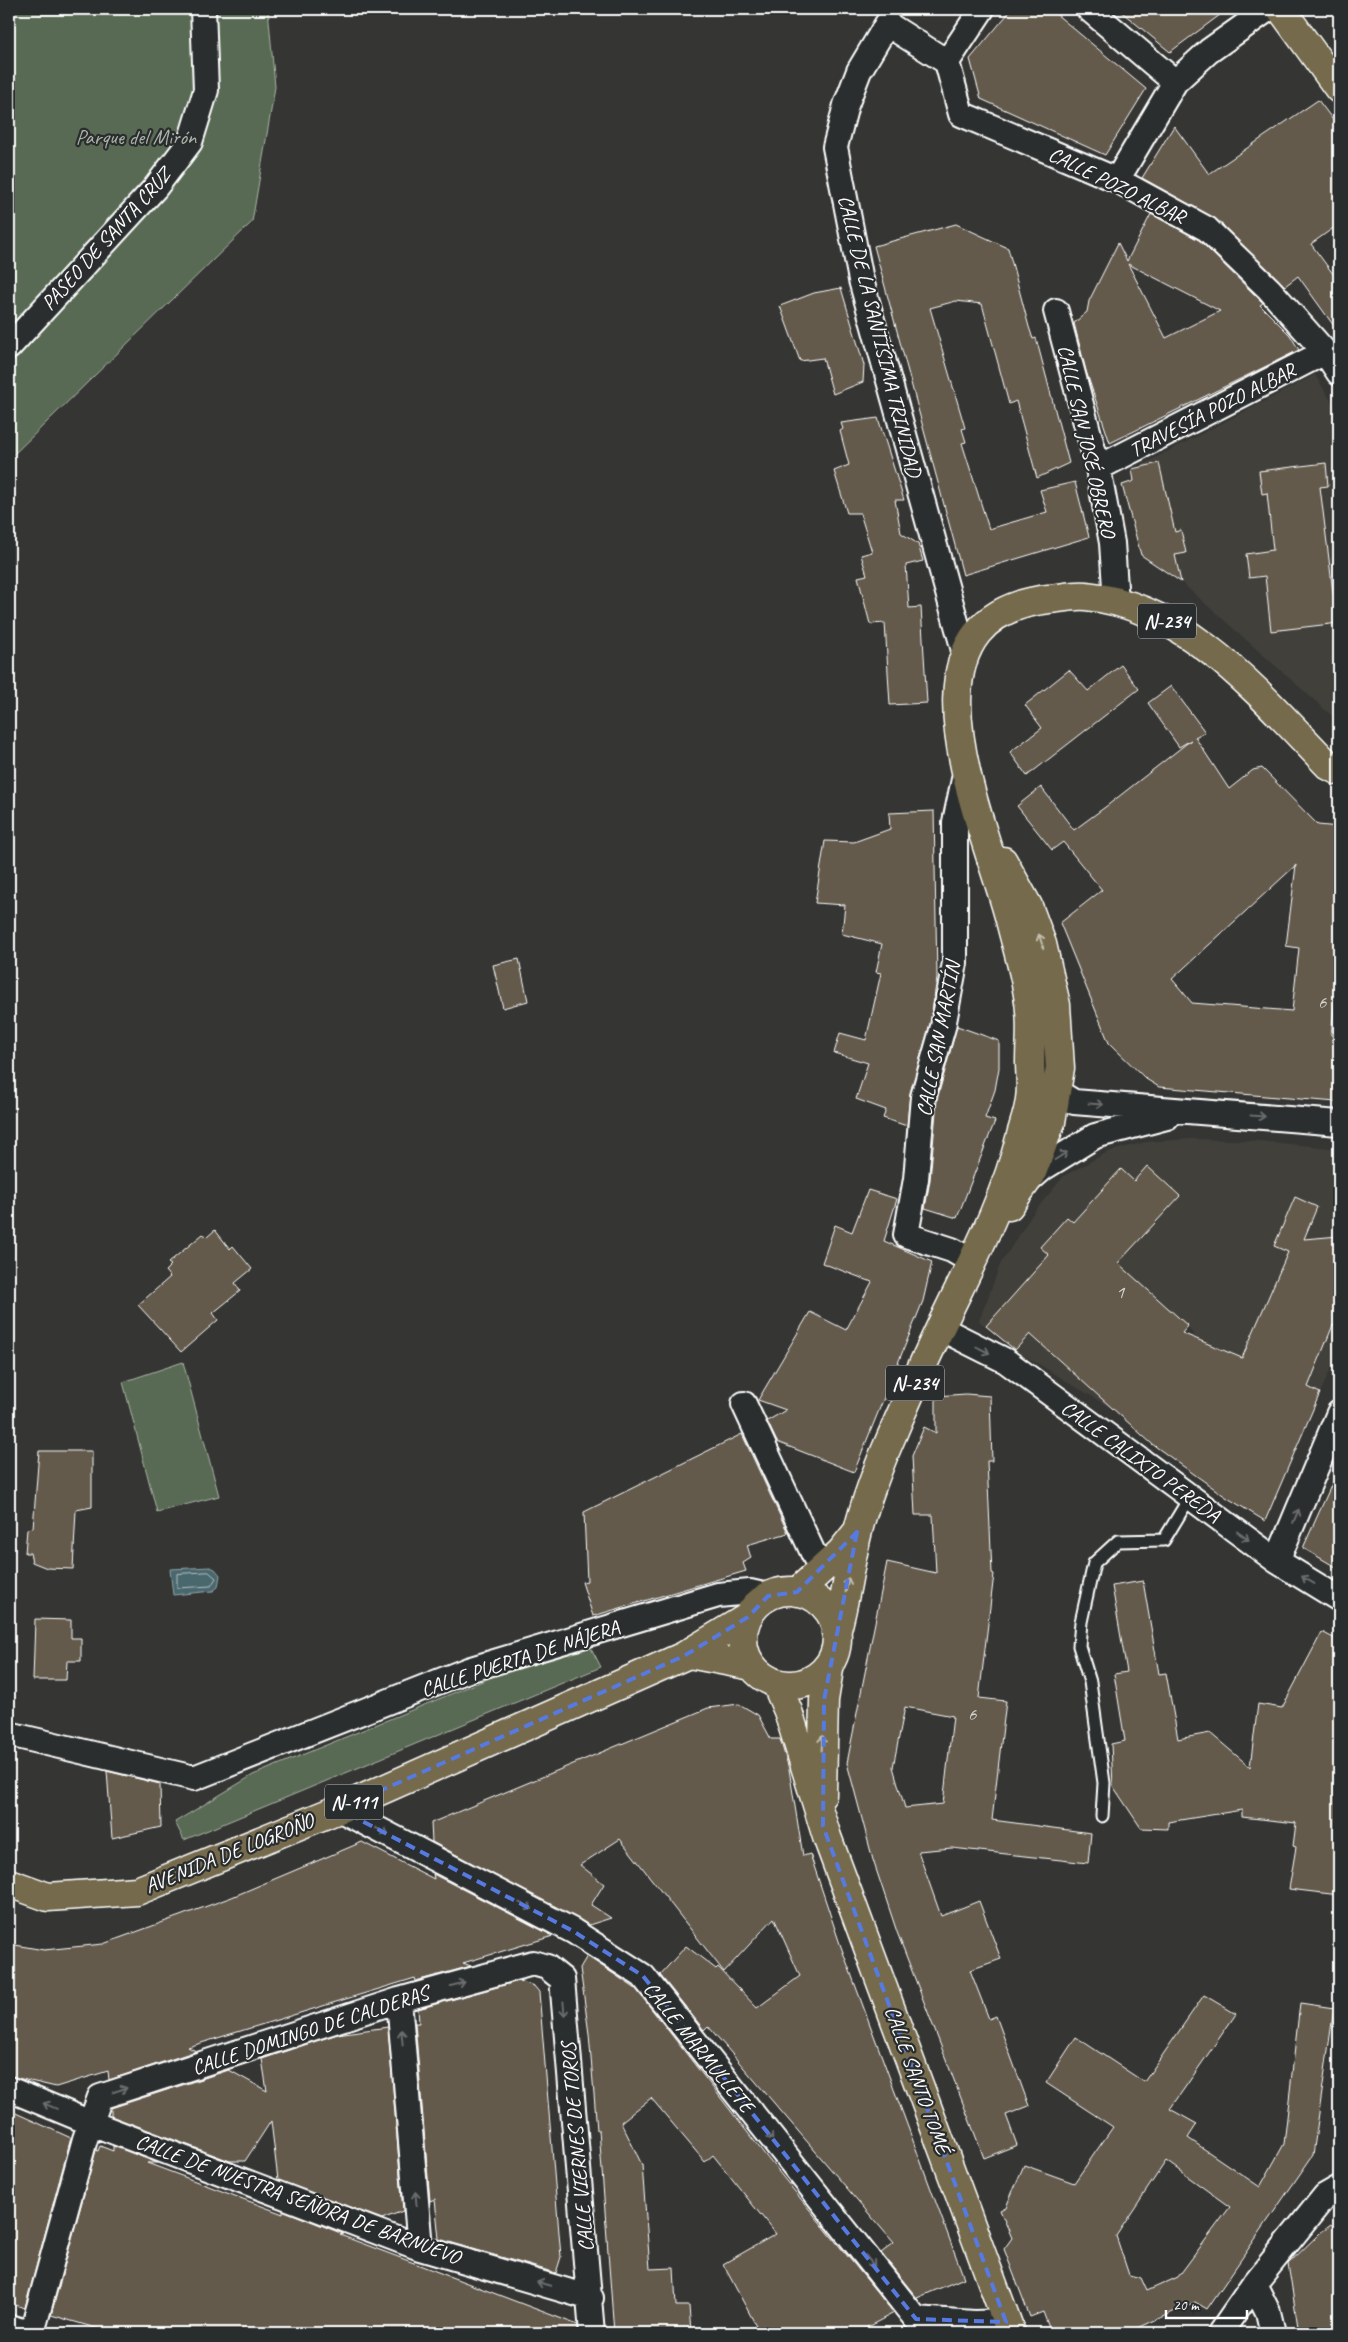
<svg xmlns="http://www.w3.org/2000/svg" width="1348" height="2342" viewBox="0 0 1348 2342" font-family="Caveat,sans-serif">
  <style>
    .built { fill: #43413b }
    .green { fill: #596a53; stroke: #acb4a9 }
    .water { fill: #4a676e; stroke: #92a4a8 }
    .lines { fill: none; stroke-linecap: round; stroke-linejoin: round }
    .shore { stroke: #b7c2c5; stroke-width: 1 }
    .building { fill: #635a4b; stroke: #fff; fill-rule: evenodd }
    .lane-casing { stroke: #fff; stroke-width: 15 }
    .street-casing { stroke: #fff; stroke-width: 28 }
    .primary-casing { stroke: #fff; stroke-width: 31 }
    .lane { stroke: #2a2d2e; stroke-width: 11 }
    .street { stroke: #2a2d2e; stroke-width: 24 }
    .primary { stroke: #756b4b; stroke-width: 28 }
    .oneway { stroke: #c1bcae }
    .oneway2 { stroke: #6a6c6d }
    .marked { fill: none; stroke: #567ae2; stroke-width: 4; stroke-dasharray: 10 6; stroke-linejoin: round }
    .labels { text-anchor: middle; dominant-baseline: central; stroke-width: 4.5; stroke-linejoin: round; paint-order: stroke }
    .number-label { font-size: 19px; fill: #d8d6d2 }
    .shield { fill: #2a2d2e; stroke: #bfc0c0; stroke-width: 1 }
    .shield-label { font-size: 20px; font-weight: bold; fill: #fff }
    .park-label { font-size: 21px; fill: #acb4a9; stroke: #2a2d2e }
    .street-label { font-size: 21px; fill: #fff; stroke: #2a2d2e }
  </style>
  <rect width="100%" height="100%" fill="#353634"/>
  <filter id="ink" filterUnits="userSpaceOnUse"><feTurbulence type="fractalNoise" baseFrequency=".02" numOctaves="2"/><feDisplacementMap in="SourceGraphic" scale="10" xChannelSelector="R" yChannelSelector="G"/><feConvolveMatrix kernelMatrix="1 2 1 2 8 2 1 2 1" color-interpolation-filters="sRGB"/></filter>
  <g filter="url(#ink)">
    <path class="built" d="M 1315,375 L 1339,414 L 1339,722 L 1181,582 L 1141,555 L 1122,485 L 1134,481 L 1133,475 L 1137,474 L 1136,468 Z
      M 1191,1139 L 1258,1141 L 1339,1149 L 1339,1350 L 1320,1393 L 1195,1338 L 1188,1326 L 1113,1409 L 1015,1350 L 979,1321 L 1001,1263 L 1034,1212 L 1064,1176 L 1108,1152 L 1146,1142 Z"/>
    <path class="green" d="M 9,9 L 268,9 L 275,87 L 252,222 L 9,459 Z
      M 183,1362 L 219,1496 L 157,1512 L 123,1382 Z
      M 591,1648 L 601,1667 L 184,1840 L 175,1822 L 253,1775 L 551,1653 Z"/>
    <path class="water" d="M 210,1567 L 215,1569 L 220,1575 L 218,1587 L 213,1591 L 173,1595 L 170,1569 Z"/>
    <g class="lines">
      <path class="shore" d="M 209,1572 L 216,1578 L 211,1586 L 177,1588 L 177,1574 Z"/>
    </g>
    <path class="building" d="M 1012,9 L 1050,9 L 1146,89 L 1105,155 L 981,99 L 970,59 Z
      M 1118,9 L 1228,9 L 1170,52 Z
      M 1318,100 L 1339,128 L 1339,224 L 1311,244 L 1339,282 L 1339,333 L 1298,276 L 1285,286 L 1216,219 L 1142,178 L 1174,126 L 1209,174 Z
      M 1151,214 L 1199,240 L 1259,299 L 1263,303 L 1260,305 L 1290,335 L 1299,350 L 1110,443 L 1086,371 L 1074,323 L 1087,312 L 1089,301 L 1118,243 L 1127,261 ZM 1128,264 L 1220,311 L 1166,338 Z
      M 956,224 L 1008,248 L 1029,327 L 1033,339 L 1036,338 L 1069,463 L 1037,478 L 1016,401 L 1009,404 L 982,304 L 956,301 L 930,308 L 965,428 L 962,429 L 966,442 L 962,443 L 989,529 L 1047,512 L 1040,490 L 1075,482 L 1089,537 L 963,575 L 874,246 Z
      M 841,288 L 864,365 L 863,382 L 833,394 L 823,358 L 800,361 L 780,306 L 814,293 Z
      M 878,418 L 904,500 L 895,500 L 901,533 L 918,544 L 923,561 L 906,565 L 909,608 L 921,607 L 927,703 L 890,705 L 885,623 L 870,624 L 858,577 L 867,575 L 861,555 L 872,552 L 860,513 L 847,513 L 834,471 L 849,465 L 840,431 L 843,429 L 841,423 Z
      M 1159,463 L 1175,532 L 1181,530 L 1186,553 L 1175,555 L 1181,582 L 1141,555 L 1122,485 L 1134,481 L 1132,469 Z
      M 1326,463 L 1328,486 L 1320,487 L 1334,600 L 1337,600 L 1339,623 L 1271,631 L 1265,576 L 1249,578 L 1246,554 L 1273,550 L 1267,493 L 1262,494 L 1259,471 Z
      M 1121,665 L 1139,689 L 1027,776 L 1010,752 L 1042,728 L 1025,705 L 1069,670 L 1088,691 Z
      M 1171,686 L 1205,732 L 1195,737 L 1229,789 L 1253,770 L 1262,768 L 1318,825 L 1339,827 L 1339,962 L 1331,1035 L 1339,1036 L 1339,1093 L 1336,1102 L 1159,1087 L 1146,1079 L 1109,1043 L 1060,923 L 1102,890 L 1063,842 L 1052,850 L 1017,806 L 1041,787 L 1074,830 L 1108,805 L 1191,740 L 1179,747 L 1148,703 ZM 1296,865 L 1286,946 L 1299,948 L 1292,1011 L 1192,1003 L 1172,979 Z
      M 934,811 L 937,978 L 930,1024 L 910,1093 L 907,1126 L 883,1118 L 886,1110 L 856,1099 L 868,1063 L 834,1053 L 840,1033 L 866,1040 L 881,973 L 876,972 L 882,944 L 842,934 L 845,905 L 815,903 L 825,841 L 854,842 L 890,829 L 889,813 Z
      M 519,959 L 528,1001 L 503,1008 L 493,965 Z
      M 957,1026 L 999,1041 L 999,1068 L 995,1090 L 985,1118 L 995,1121 L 957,1218 L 925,1208 L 930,1180 L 937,1100 Z
      M 1147,1166 L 1180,1196 L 1118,1263 L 1188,1326 L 1182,1333 L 1242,1358 L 1288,1252 L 1274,1246 L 1295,1197 L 1317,1207 L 1304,1239 L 1339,1236 L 1339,1327 L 1333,1325 L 1308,1387 L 1320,1393 L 1265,1521 L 1226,1497 L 1152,1444 L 1030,1334 L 1015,1350 L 986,1326 L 1049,1255 L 1040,1247 L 1067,1217 L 1073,1222 L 1121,1169 L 1134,1181 Z
      M 868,1190 L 897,1199 L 884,1241 L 932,1262 L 923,1301 L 854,1472 L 777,1442 L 767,1421 L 786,1410 L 758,1400 L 810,1312 L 846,1330 L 872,1282 L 822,1263 L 835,1225 L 852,1232 Z
      M 215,1230 L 230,1249 L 233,1246 L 252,1269 L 235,1283 L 240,1291 L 213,1313 L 218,1320 L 181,1352 L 138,1305 L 170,1277 L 165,1271 L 171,1265 L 168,1263 L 203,1234 L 207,1237 Z
      M 966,1394 L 990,1396 L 992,1461 L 987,1461 L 992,1573 L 994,1574 L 979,1698 L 1006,1701 L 992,1820 L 1091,1833 L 1088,1863 L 952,1848 L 918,1851 L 941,1916 L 979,1901 L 1001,1959 L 970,1970 L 989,2019 L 996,2016 L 1029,2106 L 1006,2115 L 1017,2145 L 984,2158 L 897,1932 L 873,1860 L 847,1763 L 887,1562 L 936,1573 L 933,1515 L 915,1515 L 912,1456 L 924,1427 L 936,1433 L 936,1396 ZM 905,1707 L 953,1716 L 943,1804 L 905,1808 L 893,1767 Z
      M 742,1434 L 788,1533 L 747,1545 L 751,1558 L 743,1563 L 746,1571 L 593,1616 L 582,1582 L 587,1581 L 584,1512 Z
      M 39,1451 L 92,1451 L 92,1507 L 76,1510 L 73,1569 L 47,1568 L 32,1562 L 30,1553 L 25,1553 L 27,1529 L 33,1528 Z
      M 1339,1468 L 1339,1569 L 1303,1548 Z
      M 1143,1581 L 1159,1674 L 1166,1673 L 1178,1739 L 1210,1733 L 1250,1767 L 1258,1704 L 1282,1708 L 1322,1632 L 1339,1641 L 1339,1895 L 1289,1889 L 1296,1847 L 1293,1846 L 1296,1823 L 1242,1817 L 1242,1810 L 1168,1822 L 1168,1829 L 1141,1828 L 1113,1786 L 1111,1744 L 1125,1741 L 1114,1674 L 1127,1672 L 1112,1586 Z
      M 35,1619 L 71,1620 L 71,1638 L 81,1638 L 81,1661 L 67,1661 L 66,1680 L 33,1680 Z
      M 739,1704 L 758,1715 L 771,1739 L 780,1739 L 789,1769 L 803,1856 L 810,1854 L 840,1944 L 964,2278 L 917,2298 L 881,2253 L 894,2243 L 708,2026 L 704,2030 L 660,1975 L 686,1946 L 716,1969 L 718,1967 L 757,2008 L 800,1976 L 774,1918 L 724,1972 L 620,1839 L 580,1865 L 604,1884 L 591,1905 L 611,1918 L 589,1925 L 432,1842 L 431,1823 L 708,1708 Z
      M 107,1771 L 160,1784 L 161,1827 L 112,1838 Z
      M 362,1842 L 434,1879 L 433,1874 L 553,1936 L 463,1963 L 471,1966 L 416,1981 L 415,1978 L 188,2047 L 196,2051 L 109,2080 L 108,2071 L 56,2087 L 9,2076 L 9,1944 L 44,1950 L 103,1944 L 232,1897 Z
      M 587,1956 L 636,1989 L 769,2160 L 894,2313 L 856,2333 L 760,2333 L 723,2264 L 776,2234 L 713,2155 L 705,2162 L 651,2098 L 621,2122 L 642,2165 L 650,2269 L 674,2268 L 676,2306 L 689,2306 L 691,2333 L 614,2333 L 599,2130 L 597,2130 L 589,2034 L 580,1968 Z
      M 519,1981 L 534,1986 L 539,1992 L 561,2257 L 556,2273 L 439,2239 L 435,2199 L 430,2201 L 415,2023 L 419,2023 L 418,2009 Z
      M 1204,1995 L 1236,2014 L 1170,2109 L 1197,2124 L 1188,2138 L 1260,2187 L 1284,2144 L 1300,2003 L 1334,2008 L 1313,2155 L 1207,2309 L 1195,2302 L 1127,2333 L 1051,2333 L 1043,2312 L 1030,2317 L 1004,2249 L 1012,2238 L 1000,2210 L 1006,2207 L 1024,2165 L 1074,2183 L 1113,2127 L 1046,2083 L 1076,2037 L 1144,2082 ZM 1166,2161 L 1230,2207 L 1178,2277 L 1147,2291 L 1141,2278 L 1129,2275 L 1116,2236 Z
      M 388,2027 L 403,2211 L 382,2219 L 278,2180 L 271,2121 L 245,2161 L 230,2161 L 111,2116 L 111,2108 L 229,2070 L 267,2091 L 262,2059 L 337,2034 Z
      M 9,2110 L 71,2138 L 25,2308 L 9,2303 Z
      M 100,2146 L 113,2151 L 113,2146 L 158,2163 L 147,2163 L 283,2214 L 283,2210 L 343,2234 L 340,2235 L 578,2325 L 578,2333 L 113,2333 L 51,2315 L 96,2150 L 98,2151 Z
      M 1331,2225 L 1339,2234 L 1339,2333 L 1299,2333 L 1288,2264 L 1320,2233 Z"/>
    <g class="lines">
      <defs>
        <path id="lane" d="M 1102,1816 L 1104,1783 L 1090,1682 L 1079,1646 L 1081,1622 L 1094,1563 L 1118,1541 L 1164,1540 L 1190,1497"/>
        <path id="street" d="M 1089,9 L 1175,82
          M 947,62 L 982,9
          M 1117,180 L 1175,82 L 1209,51 L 1268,9
          M 1056,311 L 1098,468 L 1112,543 L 1116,602
          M 9,347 L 155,188 L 190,142 L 206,90 L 203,9
          M 1098,468 L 1325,352
          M 965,654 L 861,280 L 835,147 L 846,105 L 859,71 L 887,24 L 947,62 L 961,114 L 1117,180 L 1207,229 L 1269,289 L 1325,352 L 1339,373
          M 966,770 L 955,822 L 955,963 L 943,1027 L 923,1097 L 916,1179 L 906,1235 L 952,1250 L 973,1262
          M 1042,1008 L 1046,1080 L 1049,1087 L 1074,1102 L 1339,1123
          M 1026,1183 L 1043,1168 L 1095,1136 L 1167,1117
          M 940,1328 L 1006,1361 L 1277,1561 L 1339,1599
          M 744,1404 L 821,1570
          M 1277,1561 L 1339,1413
          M 9,1734 L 194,1778 L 468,1670 L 718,1595 L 750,1592 L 768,1596
          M 339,1809 L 573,1931 L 643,1976 L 916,2319 L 974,2323 L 1006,2322
          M 399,2000 L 420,2248
          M 9,2089 L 91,2123 L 420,2248 L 591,2298
          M 1254,2284 L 1268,2312 L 1273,2333
          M 9,2327 L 29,2333
          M 32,2333 L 85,2139 L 100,2097 L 399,2000 L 533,1963 L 547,1967 L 562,1979 L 592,2333
          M 1220,2333 L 1254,2284 L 1325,2196 L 1339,2188"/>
        <path id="primary" d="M 1281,9 L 1339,89
          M 1003,861 L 1028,906 L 1042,944 L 1056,1005 L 1060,1068 L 1051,1122 L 1031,1175 L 1009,1206
          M743 1638a47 47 0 1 1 94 0a47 47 0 1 1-94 0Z
          M 797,1592 L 841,1552 L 857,1532
          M 836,1633 C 846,1599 849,1565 858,1531 C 864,1506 874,1479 884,1454 C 902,1411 921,1368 941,1326 C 971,1263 1004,1203 1021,1135 C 1024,1124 1029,1111 1030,1099 C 1032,1088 1030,1074 1030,1062 C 1030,1045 1032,1028 1030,1011 C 1028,982 1018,952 1011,924 C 988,830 883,617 1049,599 C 1061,598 1074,595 1086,596 C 1188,606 1262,697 1329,766 L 1339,771
          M 689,1654 L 752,1666
          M 776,1683 L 788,1711 L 827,1837 L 1011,2333
          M 822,1795 L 824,1700 L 830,1663
          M 9,1883 L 48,1897 L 137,1891 L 339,1809 L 684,1656 L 748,1617"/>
      </defs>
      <use href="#lane" class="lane-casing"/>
      <use href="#street" class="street-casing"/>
      <use href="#primary" class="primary-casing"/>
      <use href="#lane" class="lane"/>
      <use href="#street" class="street"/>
      <use href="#primary" class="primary"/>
    </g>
    <defs><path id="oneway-shaft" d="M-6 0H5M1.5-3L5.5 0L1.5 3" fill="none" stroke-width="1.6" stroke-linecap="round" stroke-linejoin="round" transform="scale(1.25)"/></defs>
    <g class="oneway">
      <use href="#oneway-shaft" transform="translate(1041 941) rotate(-108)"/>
      <use href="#oneway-shaft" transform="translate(847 1585) rotate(-79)"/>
      <use href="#oneway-shaft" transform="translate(822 1743) rotate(-87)"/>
    </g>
    <g class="oneway2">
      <use href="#oneway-shaft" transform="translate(1096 1104) rotate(4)"/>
      <use href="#oneway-shaft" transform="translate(1258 1116) rotate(4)"/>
      <use href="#oneway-shaft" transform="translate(1061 1156) rotate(-32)"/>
      <use href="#oneway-shaft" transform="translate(983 1350) rotate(26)"/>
      <use href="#oneway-shaft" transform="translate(1296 1516) rotate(-67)"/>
      <use href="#oneway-shaft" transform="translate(1243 1536) rotate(36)"/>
      <use href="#oneway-shaft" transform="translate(1308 1580) rotate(-149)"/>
      <use href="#oneway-shaft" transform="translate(382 1831) rotate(27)"/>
      <use href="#oneway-shaft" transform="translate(526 1906) rotate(27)"/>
      <use href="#oneway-shaft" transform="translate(458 1984) rotate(-16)"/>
      <use href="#oneway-shaft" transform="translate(564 2009) rotate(85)"/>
      <use href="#oneway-shaft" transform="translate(402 2037) rotate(-95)"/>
      <use href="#oneway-shaft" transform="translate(120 2090) rotate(-18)"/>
      <use href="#oneway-shaft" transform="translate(50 2106) rotate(-157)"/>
      <use href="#oneway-shaft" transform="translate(768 2134) rotate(51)"/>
      <use href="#oneway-shaft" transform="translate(416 2199) rotate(-95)"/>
      <use href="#oneway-shaft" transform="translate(870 2261) rotate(51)"/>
      <use href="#oneway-shaft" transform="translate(544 2284) rotate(-164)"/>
    </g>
  </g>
  <path class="marked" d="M 857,1532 L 824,1700 L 823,1826 L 1006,2322 L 916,2319 L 643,1976 L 573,1931 L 339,1809 L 684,1656 L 748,1617 L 768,1596 L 797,1592 Z"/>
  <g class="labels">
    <g class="number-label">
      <text x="1322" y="1002">6</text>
      <text x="1120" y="1292">1</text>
      <text x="972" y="1714">6</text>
    </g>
    <g class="shield">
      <rect x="1138" y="603.5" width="58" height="35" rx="4"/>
      <rect x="886" y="1365.5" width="58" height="35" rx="4"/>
      <rect x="325" y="1784.5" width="58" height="35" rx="4"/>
    </g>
    <g class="shield-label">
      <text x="1167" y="621">N-234</text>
      <text x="915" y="1383">N-234</text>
      <text x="354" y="1802">N-111</text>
    </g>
    <g class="park-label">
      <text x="136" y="137">Parque del Mirón</text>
    </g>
    <g class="street-label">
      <text transform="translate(1117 185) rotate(26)">CALLE POZO ALBAR</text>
      <text transform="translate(106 239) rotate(-48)">PASEO DE SANTA CRUZ</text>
      <text transform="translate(880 336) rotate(76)">CALLE DE LA SANTÍSIMA TRINIDAD</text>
      <text transform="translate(1212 410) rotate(-27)">TRAVESÍA POZO ALBAR</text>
      <text transform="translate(1087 441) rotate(77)">CALLE SAN JOSÉ OBRERO</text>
      <text transform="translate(938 1039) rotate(-79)">CALLE SAN MARTÍN</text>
      <text transform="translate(1141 1461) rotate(36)">CALLE CALIXTO PEREDA</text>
      <text transform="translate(520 1658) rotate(-18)">CALLE PUERTA DE NÁJERA</text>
      <text transform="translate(229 1853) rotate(-22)">AVENIDA DE LOGROÑO</text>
      <text transform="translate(310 2030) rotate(-18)">CALLE DOMINGO DE CALDERAS</text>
      <text transform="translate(699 2047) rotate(51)">CALLE MARMULLETE</text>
      <text transform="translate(918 2080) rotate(70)">CALLE SANTO TOMÉ</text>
      <text transform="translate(577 2147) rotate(-95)">CALLE VIERNES DE TOROS</text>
      <text transform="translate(298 2199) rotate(20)">CALLE DE NUESTRA SEÑORA DE BARNUEVO</text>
    </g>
  </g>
  <rect width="1348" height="2342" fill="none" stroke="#2a2d2e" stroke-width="30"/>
  <rect x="15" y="15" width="1318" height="2312" fill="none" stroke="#fff" stroke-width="2" filter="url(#ink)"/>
  <path d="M1166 2310v8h81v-8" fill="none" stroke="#ffffff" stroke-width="2.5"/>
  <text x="1173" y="2310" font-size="15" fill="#ffffff" stroke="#2a2d2e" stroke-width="4" paint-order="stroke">20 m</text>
</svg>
